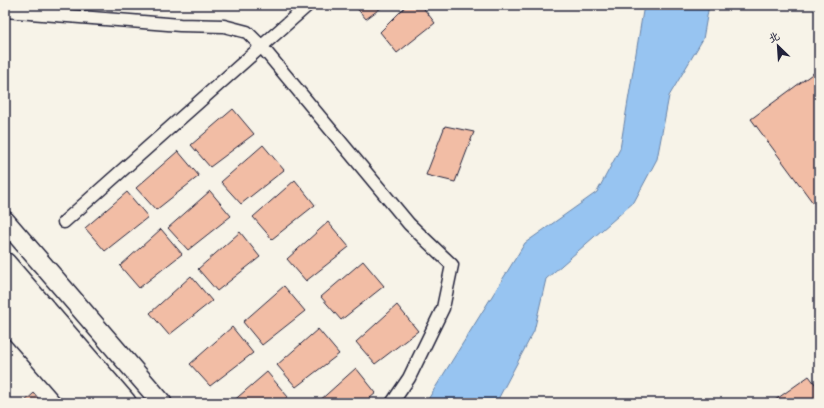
<svg xmlns="http://www.w3.org/2000/svg" width="824" height="408" viewBox="0 0 824 408" font-family="'Playpen Sans','LXGW WenKai TC',sans-serif">
  <style>
    .water { fill: #97c4f1; stroke: #6883a8 }
    .building { fill: #f2bda5; stroke: #22223b }
    .lines { fill: none; stroke-linecap: round; stroke-linejoin: round }
    .street-casing { stroke: #22223b; stroke-width: 15 }
    .primary-casing { stroke: #22223b; stroke-width: 22 }
    .highway-casing { stroke: #22223b; stroke-width: 25 }
    .street { stroke: #f7f3e8; stroke-width: 12 }
    .primary { stroke: #f7f3e8; stroke-width: 19 }
    .highway { stroke: #f7f3e8; stroke-width: 22 }
  </style>
  <rect width="100%" height="100%" fill="#f7f3e8"/>
  <filter id="ink" filterUnits="userSpaceOnUse"><feTurbulence type="fractalNoise" baseFrequency=".025" numOctaves="2"/><feDisplacementMap in="SourceGraphic" scale="8" xChannelSelector="R" yChannelSelector="G"/><feConvolveMatrix kernelMatrix="1 2 1 2 8 2 1 2 1" color-interpolation-filters="sRGB"/></filter>
  <g filter="url(#ink)">
    <path class="water" d="M 644,5 L 709,5 L 703,39 L 669,96 L 657,159 L 634,202 L 546,279 L 534,331 L 496,403 L 417,403 L 427,401 L 525,243 L 597,192 L 620,149 Z"/>
    <path class="building" d="M 354,5 L 385,5 L 366,19 Z
      M 407,5 L 421,5 L 435,23 L 397,53 L 380,32 Z
      M 819,69 L 819,211 L 751,119 Z
      M 233,109 L 254,134 L 210,167 L 191,145 Z
      M 445,126 L 474,132 L 455,182 L 426,175 Z
      M 263,145 L 284,170 L 241,204 L 221,182 Z
      M 178,151 L 199,176 L 156,210 L 136,188 Z
      M 295,180 L 315,205 L 272,239 L 253,217 Z
      M 210,191 L 231,216 L 188,250 L 168,228 Z
      M 127,192 L 148,217 L 105,251 L 85,228 Z
      M 328,222 L 349,247 L 306,281 L 287,259 Z
      M 161,229 L 182,254 L 139,288 L 120,266 Z
      M 240,232 L 260,257 L 217,291 L 198,269 Z
      M 363,261 L 384,286 L 341,320 L 321,297 Z
      M 191,276 L 212,301 L 169,335 L 150,313 Z
      M 284,286 L 305,311 L 262,345 L 243,322 Z
      M 397,305 L 418,331 L 375,364 L 356,342 Z
      M 232,327 L 253,353 L 210,386 L 190,364 Z
      M 318,329 L 339,354 L 296,387 L 277,365 Z
      M 356,368 L 376,393 L 364,403 L 317,403 Z
      M 267,372 L 288,397 L 280,403 L 231,403 Z
      M 809,376 L 819,389 L 819,403 L 771,403 Z
      M 34,393 L 42,403 L 23,403 Z"/>
    <g class="lines">
      <defs>
        <path id="street" d="M 5,11 L 180,25 L 224,26 L 247,32 L 262,47 L 409,224 L 452,265 L 443,308 L 409,378 L 392,403
          M 64,222 L 308,5"/>
        <path id="primary" d="M 5,221 L 162,403
          M 5,319 L 78,403"/>
        <path id="highway" d="M 5,264 L 125,403
          M 5,292 L 100,403"/>
      </defs>
      <use href="#street" class="street-casing"/>
      <use href="#primary" class="primary-casing"/>
      <use href="#highway" class="highway-casing"/>
      <use href="#street" class="street"/>
      <use href="#primary" class="primary"/>
      <use href="#highway" class="highway"/>
    </g>
  </g>
  <rect width="824" height="408" fill="none" stroke="#f7f3e8" stroke-width="20"/>
  <rect x="10" y="10" width="804" height="388" fill="none" stroke="#22223b" stroke-width="1.5" filter="url(#ink)"/>
  <g transform="translate(778 46) rotate(335)" stroke="#f7f3e8" stroke-width="3" paint-order="stroke">
  <path d="M0-3L7 15L0 10L-7 15Z" fill="#22223b"/>
  <text y="-6" font-size="11" font-weight="bold" text-anchor="middle" fill="#22223b">北</text>
  </g>
</svg>
